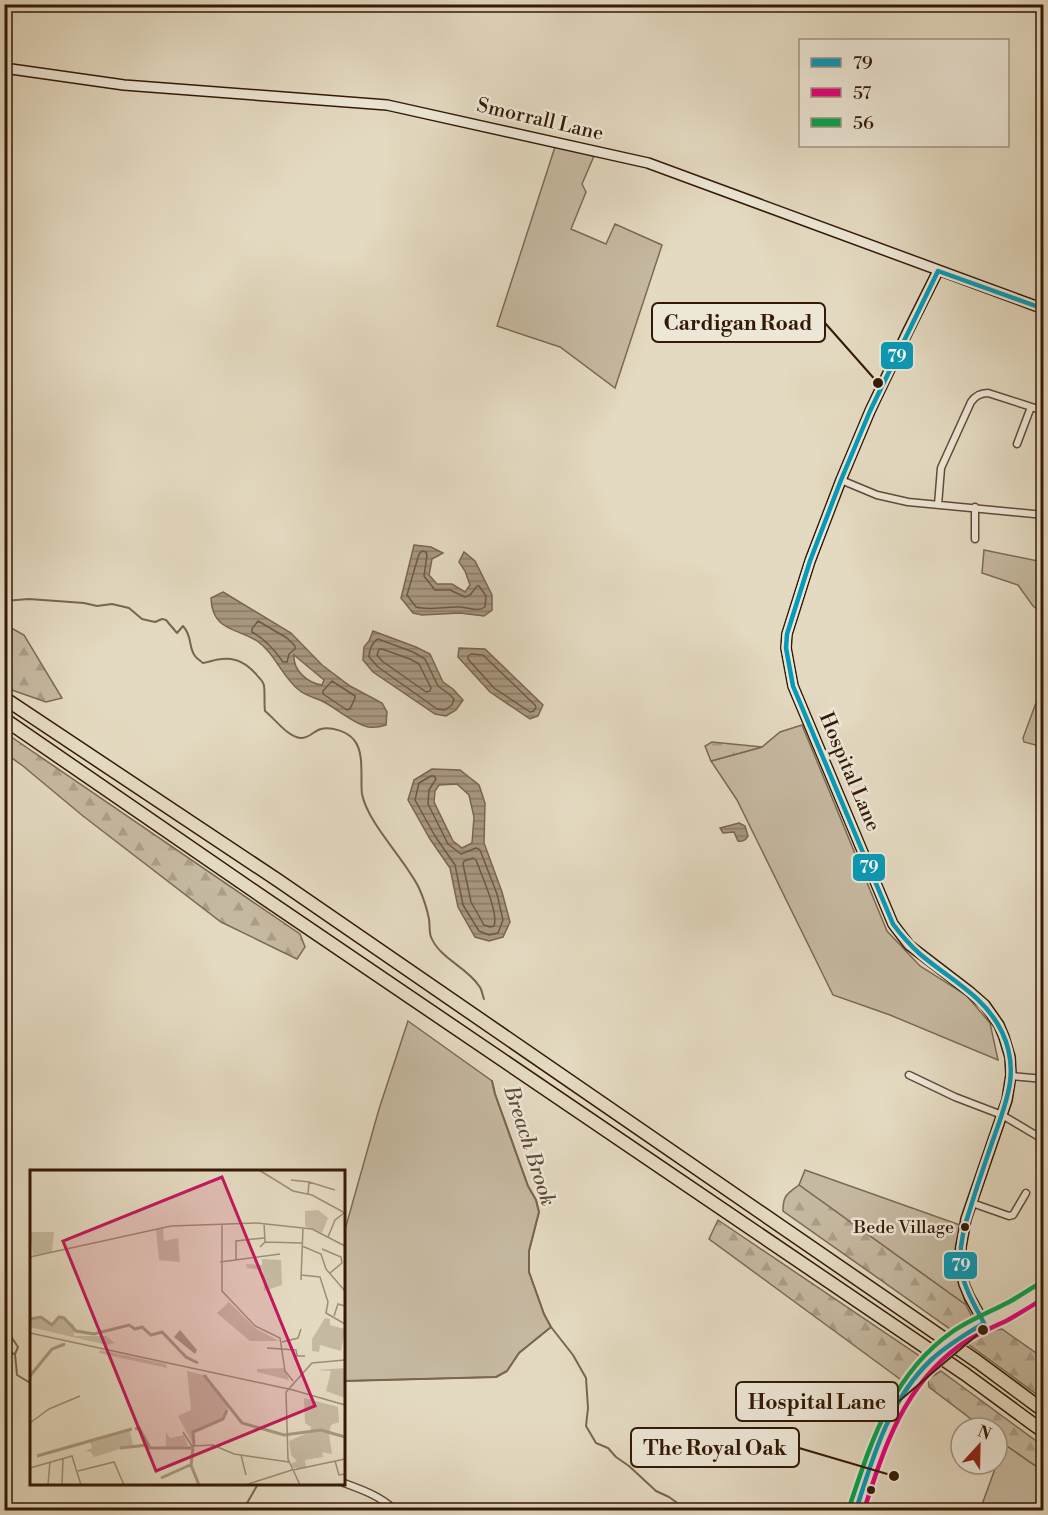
<svg xmlns="http://www.w3.org/2000/svg" width="1048" height="1515" viewBox="0 0 1048 1515" font-family="'Libre Bodoni',serif">
  <style>
    .green { fill: #c6b9a1; stroke: #7d6954; stroke-width: 1.5 }
    .forest { fill: url(#forest-firs); stroke: #7d6954; stroke-width: 1.5 }
    .water { fill: url(#water-rules); stroke: #7a6550; stroke-width: 1.5; fill-rule: evenodd }
    .lines { fill: none; stroke-linecap: round; stroke-linejoin: round }
    .shore { stroke: #6e5844; stroke-width: 1.5 }
    .stream { stroke: #7a6550; stroke-width: 2 }
    .street-casing { stroke: #604935; stroke-width: 9 }
    .secondary-casing { stroke: #341906; stroke-width: 12 }
    .highway-casing { stroke: #341906; stroke-width: 15 }
    .street { stroke: #ede7d7; stroke-width: 6 }
    .secondary { stroke: #ede7d7; stroke-width: 9 }
    .highway { stroke: #e4dac1; stroke-width: 12 }
    .secondary-bridge-casing { stroke: #341906; stroke-width: 12; stroke-linecap: butt }
    .secondary-bridge { stroke: #ede7d7; stroke-width: 9 }
    .bus-1-casing { stroke: #ede7d7; stroke-width: 9 }
    .bus-2-casing { stroke: #ede7d7; stroke-width: 9 }
    .bus-3-casing { stroke: #ede7d7; stroke-width: 9 }
    .bus-1 { stroke: #059bba; stroke-width: 4.5 }
    .bus-2 { stroke: #e5007d; stroke-width: 4.5 }
    .bus-3 { stroke: #00a651; stroke-width: 4.5 }
    .bus-dot { fill: #341906; stroke: #ede7d7; stroke-width: 2 }
    .labels { text-anchor: middle; dominant-baseline: central; stroke-width: 5; stroke-linejoin: round; paint-order: stroke }
    .bus-label { font-size: 18px; fill: #341906; stroke: #ede7d7; text-anchor: end }
    .street-label { font-size: 20px; fill: #341906; stroke: #ede7d7 }
    .water-label { font-size: 21px; font-style: italic; fill: #624c37; stroke: #ede7d7 }
    .inset-river { fill: none; stroke: #a89881; stroke-width: 3 }
    .inset-road { fill: none; stroke: #9e8d76; stroke-width: 1.5 }
    .view { fill: #c2185b; fill-opacity: 0.15; stroke: #c2185b; stroke-width: 3 }
    .inset-edge { fill: none; stroke: #341906; stroke-width: 3 }
    .leader { fill: none; stroke: #341906; stroke-width: 2 }
    .callout-dot { fill: #341906; stroke: #ede7d7; stroke-width: 2 }
    .callout { fill: #ede7d7; stroke: #341906; stroke-width: 2 }
    .callout-label { font-size: 21px; text-anchor: middle; font-weight: bold; fill: #341906 }
    .line-badge { stroke: #ede7d7; stroke-width: 2 }
    .badge-label { font-size: 16px; text-anchor: middle; font-weight: bold; fill: #fff }
  </style>
  <defs>
    <pattern id="forest-firs" width="22" height="20" patternUnits="userSpaceOnUse" patternTransform="scale(1.5)"><rect width="22" height="20" fill="#c6b9a1"/><path d="M5 1l3.5 6h-7zM16 11l3.5 6h-7z" fill="#ab9e89"/></pattern>
    <pattern id="water-rules" width="6" height="5" patternUnits="userSpaceOnUse" patternTransform="scale(1.5)"><rect width="6" height="5" fill="#a89881"/><path d="M0 2.5h6" fill="none" stroke="#8a7b68"/></pattern>
  </defs>
  <rect width="100%" height="100%" fill="#e4dac1"/>
  <filter id="stains"><feTurbulence type="fractalNoise" baseFrequency=".00333" numOctaves="4"/><feColorMatrix values="0 0 0 0 .2 0 0 0 0 .09 0 0 0 0 .02 0 0 0 .5 -.17"/></filter>
  <radialGradient id="worn" r=".72"><stop offset=".6" stop-color="#630" stop-opacity="0"/><stop offset="1" stop-color="#630" stop-opacity=".3"/></radialGradient>
  <path class="green" d="M 555,147 L 594,156 L 582,184 L 586,192 L 571,229 L 606,244 L 615,224 L 662,245 L 615,388 L 560,347 L 497,326 Z
    M 984,550 L 1043,562 L 1043,614 L 1033,606 L 1018,585 L 982,573 Z
    M 1043,684 L 1044,747 L 1043,747 L 1024,742 L 1023,738 Z
    M 802,725 L 887,931 L 920,966 L 966,995 L 990,1023 L 998,1060 L 890,1015 L 833,995 L 737,800 L 711,761 L 762,747 L 780,732 Z
    M 408,1021 L 492,1081 L 495,1094 L 528,1186 L 536,1200 L 539,1212 L 529,1251 L 529,1272 L 544,1314 L 551,1327 L 519,1353 L 507,1371 L 496,1377 L 344,1381 L 344,1233 L 379,1109 Z
    M 805,1170 L 960,1225 L 953,1258 L 966,1305 L 799,1185 Z
    M 1004,1444 L 1043,1471 L 1043,1510 L 980,1510 Z"/>
  <path class="forest" d="M 4,624 L 24,635 L 62,698 L 46,702 L 9,689 L 5,686 Z
    M 4,732 L 300,934 L 305,947 L 297,959 L 221,922 L 83,816 L 23,766 L 5,753 Z
    M 712,742 L 762,747 L 711,761 L 705,746 Z
    M 799,1185 L 966,1305 L 971,1315 L 970,1322 L 953,1331 L 783,1211 C 783,1195 787,1194 799,1185 Z
    M 718,1220 L 921,1357 L 904,1382 L 709,1239 Z
    M 1002,1329 L 1043,1358 L 1043,1399 L 968,1344 C 978,1336 988,1330 1002,1329 Z
    M 941,1371 L 1043,1446 L 1043,1471 L 997,1439 L 997,1428 L 983,1428 L 929,1387 L 928,1379 Z"/>
  <path class="water" d="M 414,545 L 431,547 L 443,553 L 432,559 L 429,575 L 437,584 L 452,584 L 465,592 L 470,585 L 465,571 L 459,562 L 464,552 L 475,561 L 492,595 L 492,610 L 484,616 L 460,613 L 422,615 L 413,613 L 401,598 Z
    M 223,592 L 291,633 L 322,665 L 350,686 L 382,703 L 387,712 L 386,725 C 380,727 375,728 368,727 C 352,723 339,710 324,702 C 316,698 306,696 299,690 C 282,677 275,653 257,641 C 237,628 212,631 211,598 ZM 294,655 L 324,680 L 322,685 C 307,683 293,670 294,655 Z
    M 373,631 L 416,647 L 430,654 L 443,682 L 453,689 L 463,700 L 456,710 L 446,716 L 435,714 L 373,672 L 363,660 L 364,647 L 369,641 Z
    M 459,648 L 485,649 L 543,705 L 538,716 L 530,719 L 490,692 L 458,657 Z
    M 432,769 L 460,770 L 479,785 L 485,803 L 484,843 L 502,892 L 510,922 L 503,937 L 489,941 L 475,937 L 458,907 L 450,868 L 430,839 L 408,800 L 414,780 ZM 457,784 L 469,795 L 474,817 L 472,843 L 462,848 L 453,841 L 434,802 L 435,791 L 439,785 Z
    M 739,823 L 745,826 L 748,836 C 746,840 743,842 738,841 L 734,832 L 723,833 L 720,828 Z"/>
  <g class="lines">
    <path class="shore" d="M 422,551 L 426,552 L 427,555 L 424,576 L 435,590 L 450,590 L 465,597 L 470,595 L 477,586 L 479,586 L 486,596 L 485,607 C 478,612 469,608 461,607 C 446,606 430,611 416,607 L 407,595 L 419,554 Z
      M 258,621 L 287,638 L 295,646 L 295,649 L 289,654 L 287,662 L 283,662 C 274,649 265,639 252,632 L 252,629 Z
      M 378,639 L 413,652 L 425,659 L 438,686 L 449,694 L 454,699 L 452,705 L 445,710 L 437,709 L 378,667 L 369,657 C 369,651 372,642 378,639 Z
      M 379,649 L 382,649 L 410,659 L 419,664 L 431,688 L 430,691 L 426,692 L 382,661 L 377,655 Z
      M 471,654 L 483,655 L 535,705 L 536,707 L 534,711 L 530,712 L 494,688 L 468,659 L 468,656 Z
      M 332,681 L 355,696 L 355,698 L 350,709 L 347,710 L 323,694 L 323,691 Z
      M 431,776 L 434,776 L 436,779 L 429,790 L 428,804 L 448,844 L 461,854 L 476,848 L 480,850 L 497,894 L 503,920 L 498,933 L 489,935 L 479,931 L 463,905 L 455,865 L 435,836 L 415,800 L 419,783 Z
      M 473,858 L 476,860 C 481,874 499,913 494,926 L 490,927 L 484,925 L 471,902 L 463,864 L 464,861 Z"/>
    <path class="stream" d="M 4,601 L 29,599 L 84,603 L 97,606 L 112,604 L 129,608 L 142,619 L 155,622 L 162,619 L 166,620 L 177,633 L 183,626 C 193,637 188,647 195,656 C 197,659 201,661 203,663 C 210,662 216,659 222,659 C 236,657 248,665 256,674 C 259,678 264,682 264,686 C 265,692 264,704 265,711 C 275,719 287,736 300,738 C 309,739 313,731 321,729 C 331,726 348,732 354,740 C 365,753 360,779 362,794 C 368,824 405,859 419,888 C 423,897 427,909 429,919 C 430,925 429,932 431,937 C 440,959 467,967 479,986 C 482,989 482,994 484,999
      M 492,1081 L 495,1094 L 528,1186 L 536,1200 L 539,1212 L 529,1251 L 529,1272 L 544,1314 L 551,1327 L 573,1355 L 586,1378 L 588,1408 L 586,1426 L 596,1443 L 608,1448 L 616,1457 L 629,1466 L 656,1491 L 669,1497 L 680,1505 L 692,1510
      M 4,1326 L 18,1347 L 15,1354 L 17,1375 L 32,1384
      M 4,1347 L 14,1354
      M 344,1381 L 496,1377 L 507,1371 L 519,1353 L 551,1327
      M 243,1510 L 258,1484"/>
    <defs>
      <path id="street" d="M 1017,444 L 1031,407
        M 841,480 L 877,495 L 908,502 L 1044,515
        M 938,505 L 941,468 L 971,402 C 975,396 980,393 988,393 L 1044,411
        M 975,507 L 975,539
        M 909,1075 L 955,1097 L 1002,1115 L 1044,1140
        M 1011,1076 L 1044,1079
        M 972,1203 L 1009,1216 L 1013,1215 L 1026,1193
        M 344,1483 C 363,1490 380,1496 395,1510"/>
      <path id="secondary" d="M 4,68 L 124,85 L 387,105 L 648,163 L 1044,309
        M 938,271 L 908,331 L 870,411 L 841,480 L 810,561 L 787,634 L 786,648 L 793,686 L 893,924 L 909,945 L 969,991 L 985,1005 L 999,1025 L 1004,1037 L 1010,1057 L 1011,1075 L 1007,1100 L 966,1219 L 961,1247 L 961,1269 L 964,1284 L 969,1296 L 984,1323
        M 964,1334 L 1013,1308 L 1044,1289
        M 856,1510 C 873,1458 888,1403 927,1363"/>
      <path id="highway" d="M 4,698 L 279,881 L 978,1362 L 1044,1411
        M 4,719 L 264,898 L 965,1374 L 1044,1432"/>
    </defs>
    <use href="#street" class="street-casing"/>
    <use href="#secondary" class="secondary-casing"/>
    <use href="#highway" class="highway-casing"/>
    <use href="#street" class="street"/>
    <use href="#secondary" class="secondary"/>
    <use href="#highway" class="highway"/>
    <defs>
      <path id="secondary-bridge" d="M 927,1363 L 943,1349 L 964,1334"/>
    </defs>
    <use href="#secondary-bridge" class="secondary-bridge-casing"/>
    <use href="#secondary-bridge" class="secondary-bridge"/>
    <defs>
      <path id="bus-1" d="M 856,1510 C 873,1457 889,1400 931,1360 C 947,1345 966,1334 984,1323 C 975,1306 964,1288 961,1269 C 958,1248 964,1226 971,1206 C 978,1183 986,1160 994,1137 C 1007,1100 1020,1070 1002,1032 C 985,996 949,979 920,954 C 910,945 901,935 893,924 L 793,686 L 786,648 L 787,634 L 810,561 L 841,480 L 870,411 L 938,271 L 1044,309"/>
      <path id="bus-2" d="M 864,1510 C 884,1448 903,1387 959,1346 C 974,1335 991,1328 1008,1320 C 1020,1313 1032,1306 1044,1298"/>
      <path id="bus-3" d="M 849,1508 C 871,1442 892,1374 952,1332 C 969,1320 990,1312 1009,1302 C 1020,1296 1030,1289 1040,1283"/>
    </defs>
    <use href="#bus-1" class="bus-1-casing"/>
    <use href="#bus-2" class="bus-2-casing"/>
    <use href="#bus-3" class="bus-3-casing"/>
    <use href="#bus-1" class="bus-1"/>
    <use href="#bus-2" class="bus-2"/>
    <use href="#bus-3" class="bus-3"/>
  </g>
  <g class="bus-dot">
    <circle cx="965" cy="1227" r="5"/>
    <circle cx="871" cy="1490" r="5"/>
  </g>
  <g class="labels">
    <g class="bus-label">
      <text x="954" y="1227">Bede Village</text>
    </g>
    <g class="street-label">
      <text transform="translate(540 120) rotate(13)">Smorrall Lane</text>
      <text transform="translate(849 772) rotate(67)">Hospital Lane</text>
    </g>
    <g class="water-label">
      <text transform="translate(529 1146) rotate(72)">Breach Brook</text>
    </g>
  </g>
  <g transform="translate(30 1170)">
    <rect width="315" height="315" fill="#e4dac1"/>
    <path d="M 288,40 L 298,48 L 292,63 L 275,56 L 275,41 ZM 133,58 L 134,71 L 148,68 L 150,92 L 129,90 L 126,59 ZM 232,89 L 251,90 L 252,115 L 234,121 L 233,100 L 217,98 L 216,94 L 232,95 ZM 199,132 L 225,158 L 249,171 L 220,171 L 187,143 ZM 295,148 L 300,149 L 300,155 L 315,159 L 311,181 L 290,175 L 289,182 L 282,181 L 282,169 ZM 254,198 L 259,210 L 227,202 L 227,199 ZM 315,198 L 315,228 L 296,221 L 301,201 L 287,200 ZM 157,201 L 174,205 L 198,238 L 193,249 L 163,262 L 164,276 L 148,246 L 161,240 ZM 274,228 L 308,237 L 309,252 L 301,255 L 299,264 L 302,284 L 292,282 L 293,287 L 275,290 L 276,298 L 264,298 L 261,294 L 267,291 L 261,285 L 259,271 L 280,262 L 281,257 L 275,253 ZM 100,260 L 103,275 L 64,287 L 61,282 L 55,281 L 62,278 L 60,271 ZM 136,262 L 140,268 L 154,265 L 158,276 L 136,279 Z" fill="#c6b9a1"/>
    <path d="M 0,62 L 24,62 L 22,82 L 3,85 ZM 11,147 L 22,155 L 29,147 L 34,148 L 44,155 L 44,166 L 76,166 L 85,173 L 77,175 L 0,157 L 0,149 ZM 70,180 L 136,194 L 137,198 L 69,183 Z" fill="#c6b9a1"/>
    <path d="M 150,160 L 167,180 L 165,184 L 144,167 Z" fill="#a89881"/>
    <path class="inset-river" d="M 0,149 L 11,147 L 22,155 L 29,147 L 34,148 L 46,161 L 64,164 L 99,155 L 105,159 L 112,157 L 121,165 L 132,162 L 156,187 L 168,193M 174,205 L 212,253 L 254,265 L 291,260 L 315,267M 0,206 L 22,179 L 35,174M 105,259 L 109,258 L 120,278 L 164,278M 164,275 L 163,262 L 193,249 L 197,240M 90,278 L 118,275M 163,279 L 161,295 L 169,315M 7,286 L 102,259M 131,308 L 160,295"/>
    <path class="inset-road" d="M 229,0 L 263,21 L 282,25 L 315,43M 261,10 L 279,12 L 278,24M 279,12 L 305,20M 192,55 L 192,121 L 225,156 L 250,168 L 255,201 L 263,211M 298,67 L 305,50 L 314,43M 235,72 L 272,73M 272,76 L 291,84 L 296,99 L 315,121M 230,77 L 235,72 L 234,53M 292,79 L 311,87 L 312,93 L 300,103M 0,87 L 141,56 L 227,53 L 282,59 L 315,76M 206,90 L 206,71 L 234,68M 190,92 L 250,84M 271,105 L 290,107 L 298,132 L 296,143 L 315,154M 271,110 L 273,58M 304,146 L 308,134 L 315,136M 0,163 L 263,220 L 315,235M 252,172 L 268,168 L 271,159M 237,178 L 266,180 L 267,186 L 275,186M 0,253 L 19,239 L 50,226M 153,262 L 162,276 L 183,275 L 204,284 L 259,292M 211,285 L 216,305M 305,291 L 309,305 L 315,304M 0,298 L 42,286 L 51,315M 263,300 L 315,289M 48,301 L 84,292 L 94,315M 18,315 L 20,292M 32,315 L 33,289M 215,315 L 262,300M 270,315 L 258,289 L 256,222 L 282,193 L 315,190"/>
    <path class="view" d="M 192,7 L 285,236 L 126,301 L 33,71 Z"/>
    <rect width="315" height="315" class="inset-edge"/>
  </g>
  <path class="leader" d="M878 383L825 323M983 1330L898 1402M894 1476L799 1448"/>
  <g class="callout-dot">
    <circle cx="878" cy="383" r="6"/>
    <circle cx="983" cy="1330" r="6"/>
    <circle cx="894" cy="1476" r="6"/>
  </g>
  <g class="callout">
    <rect x="652" y="303" width="173" height="39" rx="6"/>
    <rect x="736" y="1382" width="162" height="39" rx="6"/>
    <rect x="631" y="1428" width="168" height="39" rx="6"/>
  </g>
  <g class="callout-label">
    <text x="738" y="330">Cardigan Road</text>
    <text x="817" y="1409">Hospital Lane</text>
    <text x="715" y="1455">The Royal Oak</text>
  </g>
  <g class="line-badge">
    <rect x="880" y="341" width="34" height="29" rx="6" fill="#059bba"/>
    <rect x="852" y="853" width="34" height="29" rx="6" fill="#059bba"/>
    <rect x="943" y="1251" width="35" height="29" rx="6" fill="#059bba"/>
  </g>
  <g class="badge-label">
    <text x="897" y="362">79</text>
    <text x="869" y="873">79</text>
    <text x="961" y="1271">79</text>
  </g>
  <rect width="1048" height="1515" fill="none" stroke="#e4dac1" stroke-width="24"/>
  <rect x="6" y="6" width="1036" height="1503" fill="none" stroke="#341906" stroke-width="3"/>
  <rect x="12" y="12" width="1024" height="1491" fill="none" stroke="#341906" stroke-width="1.5"/>
  <rect x="799" y="39" width="210" height="108" fill="#ede7d7" stroke="#a39583" stroke-width="1.5"/>
  <rect x="811" y="58" width="30" height="9" fill="#059bba" stroke="#a39583" stroke-width="1.5"/>
  <text x="853" y="69" font-size="18" fill="#341906">79</text>
  <rect x="811" y="88" width="30" height="9" fill="#e5007d" stroke="#a39583" stroke-width="1.5"/>
  <text x="853" y="99" font-size="18" fill="#341906">57</text>
  <rect x="811" y="118" width="30" height="9" fill="#00a651" stroke="#a39583" stroke-width="1.5"/>
  <text x="853" y="129" font-size="18" fill="#341906">56</text>
  <g transform="translate(979 1446) rotate(22)"><circle r="28" fill="#ede7d7" stroke="#a39583" stroke-width="1.5"/>
  <path d="M0-4.5L10 22L0 15L-10 22Z" fill="#8f2418"/>
  <text y="-9" font-size="16" font-weight="bold" text-anchor="middle" fill="#341906">N</text>
  </g>
  <rect width="100%" height="100%" filter="url(#stains)"/>
  <rect width="100%" height="100%" fill="url(#worn)"/>
</svg>
